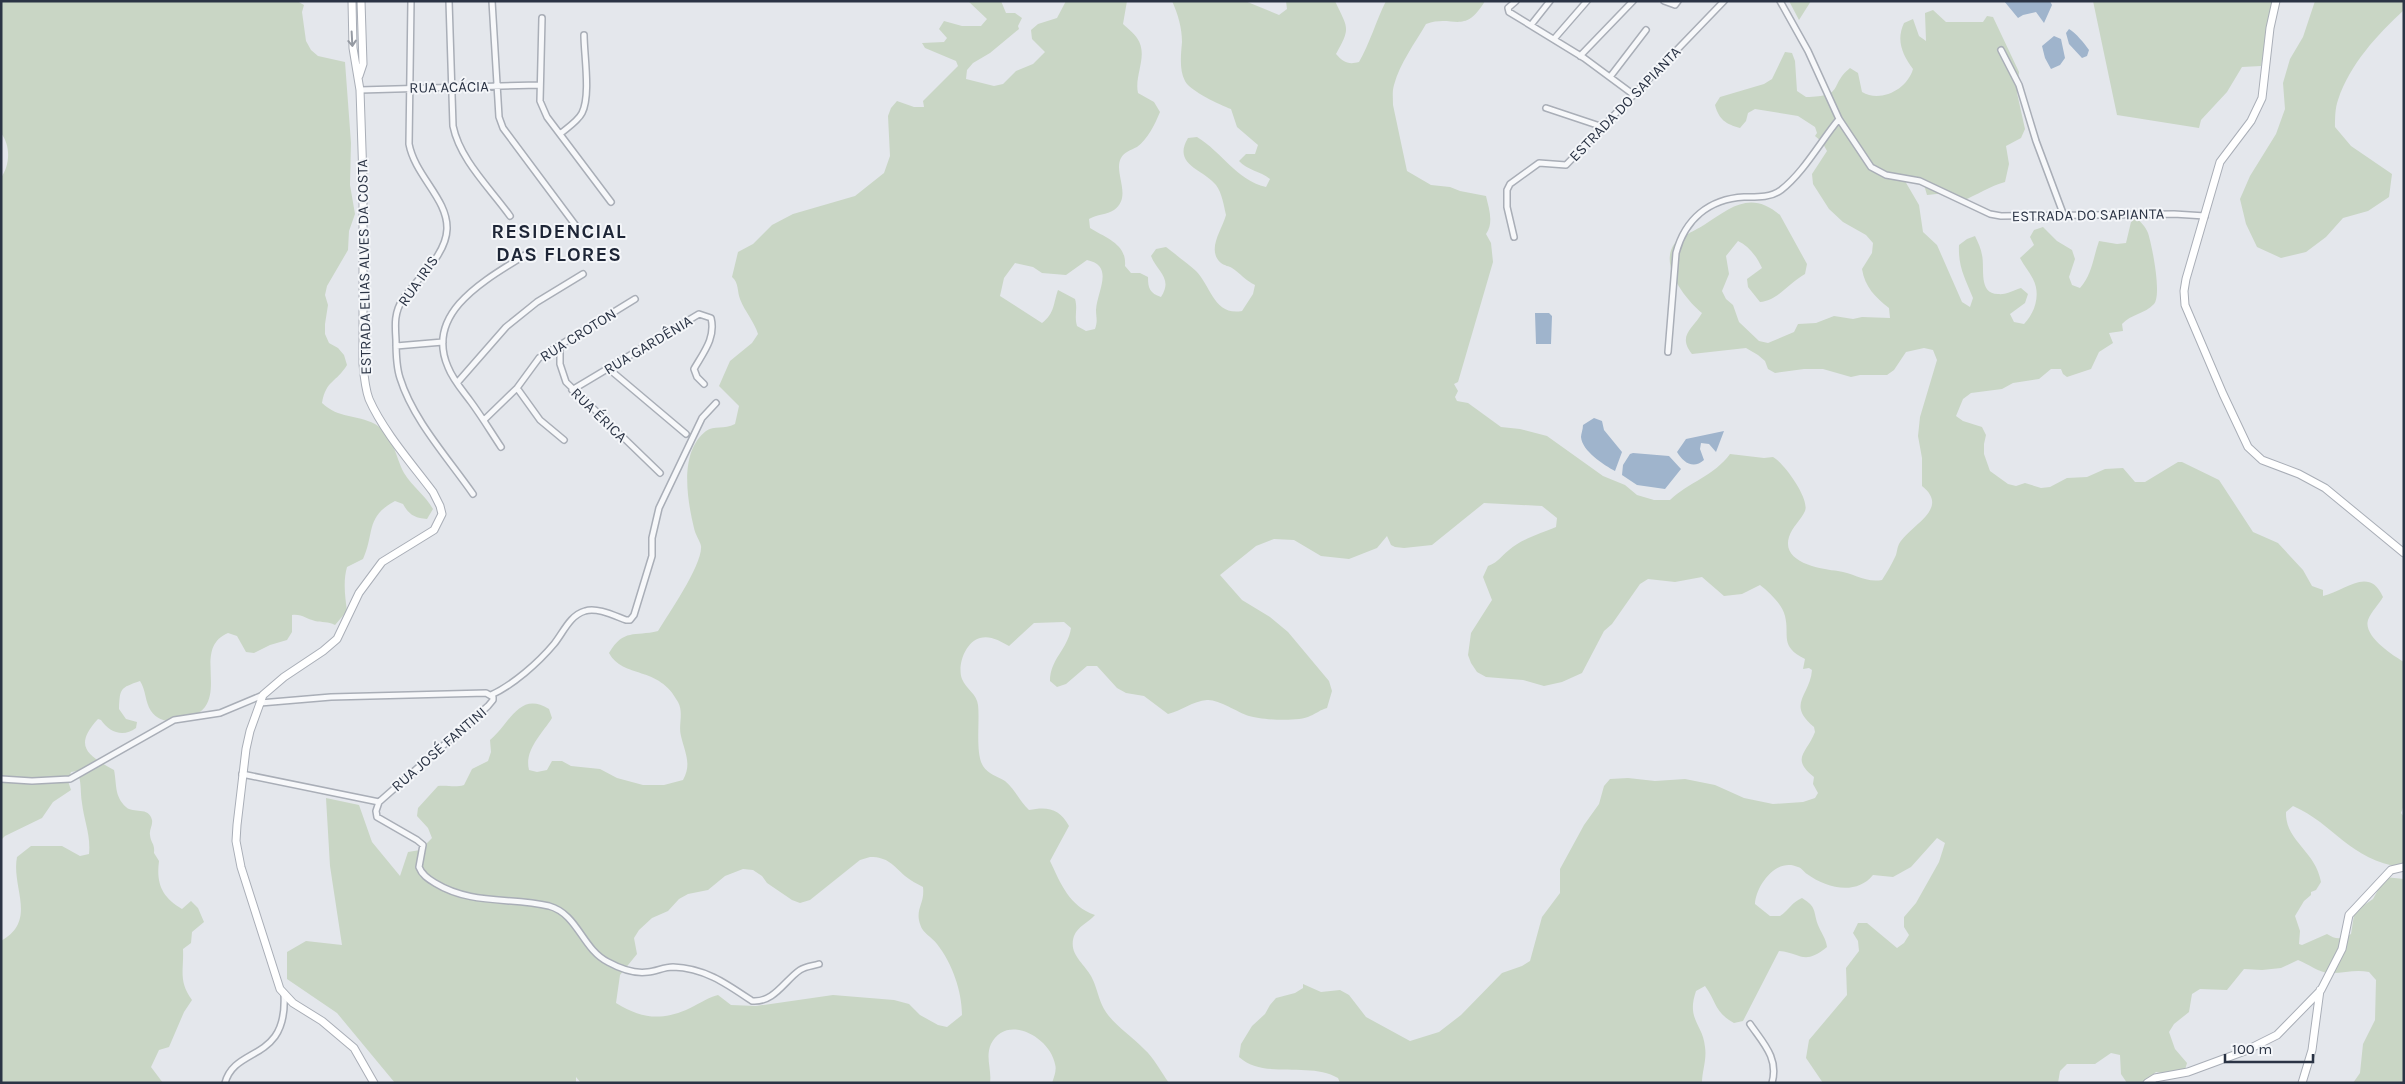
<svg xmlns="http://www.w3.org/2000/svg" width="2405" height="1084" viewBox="0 0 2405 1084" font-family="Karla,sans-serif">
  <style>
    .green { fill: #c9d6c5; fill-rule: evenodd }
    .water { fill: #9fb4cc }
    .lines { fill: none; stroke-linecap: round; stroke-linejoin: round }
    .street-casing { stroke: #a9aeb7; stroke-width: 8 }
    .secondary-casing { stroke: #a9aeb7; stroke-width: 9 }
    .street { stroke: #f7f8fa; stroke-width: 5 }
    .secondary { stroke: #fff; stroke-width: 7 }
    .oneway { stroke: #959aa2 }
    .labels { text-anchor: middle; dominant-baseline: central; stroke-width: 4; stroke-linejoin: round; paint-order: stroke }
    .street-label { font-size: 15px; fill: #2b3445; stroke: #f4f6f9 }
    .district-label { font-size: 20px; font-weight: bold; letter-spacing: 1px; fill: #1d2536; stroke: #f4f6f9 }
  </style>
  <rect width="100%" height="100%" fill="#e4e7ec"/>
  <path class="green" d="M 1,1 L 297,1 L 304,5 L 302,12 L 306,41 L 311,50 L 318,56 L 345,62 L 351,143 L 350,185 L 355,214 L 349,231 L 348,250 L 327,286 L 325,295 L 328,305 L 325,324 L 325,334 L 329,343 L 338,348 L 344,355 L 347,365 C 336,383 326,380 322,403 C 339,419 356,414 375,424 C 394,435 395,456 404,473 C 412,486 425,495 433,509 L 427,519 C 415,518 409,515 403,504 L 395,501 C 365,517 375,533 363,559 L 347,567 C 343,581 345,596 347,611 L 335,625 C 328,621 322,623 315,621 C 306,619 303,614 292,615 L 292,632 L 287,640 L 270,645 L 254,653 L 246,652 L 237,636 L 228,633 C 196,647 221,684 205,707 C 194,721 163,729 151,711 C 145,702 146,690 140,681 C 120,688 120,688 119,709 L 126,719 L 137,722 L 136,728 C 123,738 109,732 101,720 L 98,719 C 72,747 89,756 114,770 C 117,784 114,796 126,807 C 133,814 149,806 152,820 C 153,825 149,830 150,835 C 151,844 155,843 154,853 L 159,861 C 156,884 162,897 182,909 L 191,901 L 198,908 L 204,922 L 192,932 L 191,943 L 183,949 C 184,970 178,981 192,1000 L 184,1012 L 169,1047 L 159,1050 L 151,1067 L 163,1083 L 1,1083 L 1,941 C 38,920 11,888 17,857 L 31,846 L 62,846 L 80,856 L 89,854 C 91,835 84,821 82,803 C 80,791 82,782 77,771 L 71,772 L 68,781 L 71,790 L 53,802 L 42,818 L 5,836 L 1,840 L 1,178 C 10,165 11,146 1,133 Z
    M 968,1 L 1001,1 L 1006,13 L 1015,13 L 1022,18 L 1018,26 L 1019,29 L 990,53 L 973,63 L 967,70 L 966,79 L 994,86 L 1003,84 L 1016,71 L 1033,64 L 1045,52 L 1032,39 L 1031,30 L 1038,24 L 1057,18 L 1066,1 L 1127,1 L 1123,24 C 1128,29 1134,33 1137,38 C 1149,55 1134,75 1138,93 L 1154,102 L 1160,112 C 1155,124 1148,139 1137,147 C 1131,150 1124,152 1121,158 C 1113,173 1133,196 1114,210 C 1107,215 1097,214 1089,219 L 1090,228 C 1106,238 1127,244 1125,266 L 1131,273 L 1140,273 L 1148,277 C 1148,289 1150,293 1161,297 C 1173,278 1158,273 1151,256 L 1156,249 L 1166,247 C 1175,254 1188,264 1196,271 C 1211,286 1214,316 1242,311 L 1253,294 L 1255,285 C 1246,281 1240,273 1232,268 C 1229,266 1225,266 1221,263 C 1206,250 1222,230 1226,215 C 1224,206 1222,193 1216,185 C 1203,169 1172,165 1188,138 L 1197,137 C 1222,152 1236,180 1266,187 L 1270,179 C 1260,171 1247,170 1239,161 L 1246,154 L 1255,154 L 1258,145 L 1237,127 L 1231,109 C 1220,105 1190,91 1185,81 C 1179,70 1181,54 1182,42 C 1182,28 1178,14 1172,1 L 1245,1 L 1279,15 L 1287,9 L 1286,1 L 1335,1 C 1348,29 1351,27 1336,54 C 1343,62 1348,65 1359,62 C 1370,43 1376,21 1386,1 L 1485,1 C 1464,36 1454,14 1426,24 C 1415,43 1400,63 1394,85 C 1392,92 1393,98 1393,105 L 1407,171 L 1431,185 L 1450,187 L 1460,191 L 1486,196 C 1489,209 1494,223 1486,234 L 1491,243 L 1493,262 L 1458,382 L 1454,384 L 1458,391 L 1455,397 L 1457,401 L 1468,403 L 1501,427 L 1520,429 L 1547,436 L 1603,476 L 1625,485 L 1637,495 L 1654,500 L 1670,500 C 1689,482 1714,476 1730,454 L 1764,458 L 1773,457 C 1784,463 1810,499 1805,511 C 1801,520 1792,527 1789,537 C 1781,563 1821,569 1838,571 C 1854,573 1865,583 1882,580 C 1887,572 1892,564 1896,555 C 1897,552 1897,548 1899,544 C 1910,525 1951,509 1922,486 L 1922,458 L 1918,436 L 1920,417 L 1937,360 L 1933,350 L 1924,348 L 1906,352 L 1894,370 L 1887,375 L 1860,375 L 1851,377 L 1823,369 L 1804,369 L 1775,373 L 1768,369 L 1765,361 L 1758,355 L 1746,348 L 1692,354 C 1677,335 1693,329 1702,313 C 1686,300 1658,265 1675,243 C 1678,238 1698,229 1704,225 C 1731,207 1751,190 1780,215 L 1807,264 L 1805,274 C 1789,283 1777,301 1760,302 L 1748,287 L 1747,279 L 1762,268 C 1757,257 1749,246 1738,241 L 1726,256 L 1729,274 L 1722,291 L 1726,299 L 1733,305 L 1739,322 L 1759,341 L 1768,343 L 1794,332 L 1798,324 L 1816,323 L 1834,316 L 1853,319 L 1862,317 L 1890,318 L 1889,308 C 1875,297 1865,287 1862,269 L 1872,253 L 1873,243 L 1866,235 L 1843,222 L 1829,209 L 1813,184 L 1812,174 L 1827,151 L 1822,142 L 1815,136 L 1817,133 L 1815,127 L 1798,116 L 1755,109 L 1748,113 L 1746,121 L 1740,128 C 1726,124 1719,120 1715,105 L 1720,97 L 1764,84 L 1772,79 L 1785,52 L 1792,53 L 1795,61 L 1797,91 L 1806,97 C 1846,96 1828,86 1850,68 L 1858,73 L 1862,92 C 1880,103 1907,90 1913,69 C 1902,54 1896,40 1904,23 L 1913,19 L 1919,36 L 1926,41 L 1925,13 L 1933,10 L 1946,22 L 1983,22 L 1987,16 L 1993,17 L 2019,72 L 2017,93 L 2025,129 L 2021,138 L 2006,146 L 2009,164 L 2005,182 C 1990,186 1977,195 1962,201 L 1946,193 L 1927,195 L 1922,178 L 1913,176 L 1905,181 L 1919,205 L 1923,232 L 1937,245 L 1962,302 L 1970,307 L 1973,298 C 1965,278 1958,267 1959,245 L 1967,239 L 1975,236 C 1978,242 1981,249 1982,255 C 1985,268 1978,294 1998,294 C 2006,295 2014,290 2021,288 L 2028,294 L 2025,303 L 2010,314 L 2014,322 L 2024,324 C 2035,313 2041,294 2033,279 C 2029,271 2024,266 2020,258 L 2034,245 L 2030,237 L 2034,230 L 2043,227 L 2057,241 L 2072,250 L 2075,259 L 2069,277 L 2072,285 L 2080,288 C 2092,275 2093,258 2099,241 L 2117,244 L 2126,243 L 2131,222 L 2136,218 C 2141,222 2145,226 2148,233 C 2152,245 2162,295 2154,304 C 2145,314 2131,314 2122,324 L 2123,331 L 2109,333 L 2113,343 L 2099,352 L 2091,369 L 2067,377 L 2063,374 L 2061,369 L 2051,369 L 2039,379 L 2013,383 L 2002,389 L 1971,393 L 1963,399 L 1956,416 L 1963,421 L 1982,427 L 1986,435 L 1984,444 L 1984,454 L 1990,471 L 2008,484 L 2016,486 L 2025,483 L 2041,488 L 2050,487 L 2067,478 L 2087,477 L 2105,469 L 2123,468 L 2135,482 L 2145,482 L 2178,462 L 2182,462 L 2219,480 L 2253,532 L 2278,543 L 2303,570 L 2312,586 L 2323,590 L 2323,596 C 2344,592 2369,565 2383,597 C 2379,604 2371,612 2368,620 C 2363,636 2392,655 2404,662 L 2404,805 L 2401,813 L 2404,817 L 2404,862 L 2401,867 C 2351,861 2333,823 2293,806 L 2286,812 C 2285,841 2316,851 2321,882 L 2316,890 L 2311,892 L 2311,895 L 2304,901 L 2295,916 L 2300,931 L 2299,944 L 2302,945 L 2327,934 C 2336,940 2342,939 2351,934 L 2354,915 L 2358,909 L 2373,899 L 2385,877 L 2404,879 L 2404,1083 L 2353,1083 L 2360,1073 L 2363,1044 L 2375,1020 L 2376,980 L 2369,972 C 2356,969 2345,973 2332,973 C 2320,974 2309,964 2298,960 L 2281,968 L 2262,970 L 2244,969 L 2227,990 L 2200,989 L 2192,994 L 2189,1012 L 2174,1024 L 2169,1032 L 2175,1049 L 2187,1063 L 2184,1073 L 2173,1075 L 2156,1072 L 2144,1083 L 2127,1083 L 2121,1074 L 2120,1055 L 2111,1053 L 2095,1064 L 2067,1064 L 2060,1071 L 2058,1083 L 1823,1083 L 1806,1058 L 1809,1040 L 1847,995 L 1846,968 L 1859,951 L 1858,941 L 1853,933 L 1858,923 L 1867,923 L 1897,948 L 1904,943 L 1909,935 L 1904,927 L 1904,917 L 1916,903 L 1939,862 L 1945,843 L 1937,838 L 1911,867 L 1893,877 L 1873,875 C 1856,896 1826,888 1807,874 C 1804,872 1802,868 1798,867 C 1776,857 1756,886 1755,904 L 1770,916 L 1780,916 C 1789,910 1792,902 1802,898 C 1817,907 1813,911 1818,925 C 1821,933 1826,938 1827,947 C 1803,966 1802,953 1779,951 L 1743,1021 L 1734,1023 C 1714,1012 1717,1002 1705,986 L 1696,991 C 1686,1020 1703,1024 1705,1047 C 1707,1060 1702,1071 1702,1083 L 1340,1083 L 1338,1078 C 1310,1061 1264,1080 1239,1057 L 1241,1044 L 1252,1026 L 1265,1014 L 1270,1005 L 1276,998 L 1295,993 L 1303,988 L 1303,984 L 1321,992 L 1340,990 L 1349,995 L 1366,1017 L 1410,1041 L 1439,1032 L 1461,1015 L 1502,973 L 1522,966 L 1530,961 L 1542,917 L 1560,893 L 1560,869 L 1584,825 L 1599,804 L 1604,786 L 1610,779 L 1628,778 L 1655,781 L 1685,779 L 1715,785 L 1744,798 L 1773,804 L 1803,802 L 1815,798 L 1818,793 L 1813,784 L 1814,777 C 1790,758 1807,753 1815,732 L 1814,727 C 1786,704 1810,696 1812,670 L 1809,668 L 1803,669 L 1805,659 C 1779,646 1790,636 1785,616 C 1782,604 1769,592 1760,585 L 1742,594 L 1724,596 L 1702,577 L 1675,582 L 1648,579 L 1640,584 L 1612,624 L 1604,631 L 1582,673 L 1562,682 L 1544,686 L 1523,680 L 1486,677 L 1477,672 L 1471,663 L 1468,655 L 1471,633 L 1492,600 L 1483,577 L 1488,566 C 1500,561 1500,557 1509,550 C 1521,539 1542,533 1556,527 L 1557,518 L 1542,506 L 1484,503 L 1432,545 L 1404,548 L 1395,547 L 1391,545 L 1387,536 L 1377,548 L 1349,559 L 1321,556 L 1294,540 L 1274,539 L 1256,546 L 1220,575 L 1242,600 L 1270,617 L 1288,632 L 1329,681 L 1332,691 L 1327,708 C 1320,710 1317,713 1310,716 C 1299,722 1262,720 1249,716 C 1237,712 1218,699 1207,700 C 1193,701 1181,711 1168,714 L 1144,696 L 1126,693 L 1117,688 L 1097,666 L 1087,666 L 1066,684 L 1057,687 L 1050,681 C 1050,659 1068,649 1071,628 L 1064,622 L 1034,623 L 1009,646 C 1000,641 990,635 980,638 C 965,642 957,666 962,679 C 966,689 977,694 978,705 C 980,721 975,753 983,766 C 988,774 997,776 1005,781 C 1015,789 1020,802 1029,810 C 1048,806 1060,809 1069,826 L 1050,861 C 1061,884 1069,906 1095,915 C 1088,923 1078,926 1074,936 C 1068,954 1084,963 1091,976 C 1096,985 1098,996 1102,1005 C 1110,1023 1131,1035 1144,1049 C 1154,1058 1161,1072 1169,1083 L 1052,1083 C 1054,1077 1057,1070 1055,1064 C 1050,1037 1006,1013 991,1044 C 985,1057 992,1070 990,1083 L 581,1083 L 576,1077 L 576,1083 L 395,1083 L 337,1013 L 287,979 L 287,952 L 306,941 L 342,945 L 330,866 L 326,798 L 359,805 L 372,842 L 400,876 L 408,852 L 420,850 L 432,838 L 428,828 L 417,816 L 418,808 L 438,786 C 448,785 455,788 464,785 L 472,769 L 488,761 L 491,752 L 490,740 C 510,724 519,690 549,709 L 552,718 C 542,734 524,750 529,770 L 537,772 L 547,770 L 552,761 L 562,761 L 571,766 L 600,769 L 617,778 L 643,785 L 664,785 L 683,780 C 692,764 685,753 681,736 C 678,725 684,713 678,702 C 659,665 623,679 609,653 C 624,628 634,637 658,631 C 668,615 703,564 701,546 C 700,541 695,534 694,528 C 687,499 679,452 706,431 C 714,425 724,430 735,424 L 739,406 L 719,386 L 730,361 L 752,343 L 758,334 C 754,321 745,312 740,299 C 737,291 739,283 732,277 L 738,252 L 753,244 L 772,225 L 793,214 L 855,196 L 884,173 L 890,156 L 888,116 L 891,108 L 897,101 L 914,107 L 924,107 L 923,101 L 958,66 L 956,61 L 925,48 L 922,43 L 944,42 L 947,38 L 939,29 L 944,21 L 962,26 L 981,26 L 987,19 ZM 1087,260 C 1115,266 1097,291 1096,310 C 1096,317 1098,321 1095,329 L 1086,331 L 1077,326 C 1074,316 1078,309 1075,299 L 1058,290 C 1053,304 1055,313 1042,323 L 1000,296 L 1004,278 L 1015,263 L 1033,267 L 1042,273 L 1066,275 ZM 870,857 C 888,857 893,865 905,876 C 910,880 917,884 923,887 C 925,904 915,908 920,924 C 923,934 931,936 937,944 C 952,963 962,991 962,1015 L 947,1027 L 938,1025 L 920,1015 L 909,1004 L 894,1000 L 833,995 L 756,1006 L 731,1005 L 718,995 C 704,999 698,1005 686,1010 C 659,1021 641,1018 616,1003 L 620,975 L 637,954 L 634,938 L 639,930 L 652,918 L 668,911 L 679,899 L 688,894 L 708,890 L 725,876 L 743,869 L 753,870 L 762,876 L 767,883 L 792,900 L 800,903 L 810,900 L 860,860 Z
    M 1789,1 L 1811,1 L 1799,20 Z
    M 2093,1 L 2273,1 L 2261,66 L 2242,67 L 2227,92 L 2201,120 L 2199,128 L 2117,115 Z
    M 2315,1 L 2404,1 L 2404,10 C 2377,35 2350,64 2338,100 C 2335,108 2335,119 2335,127 L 2351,146 L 2392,174 L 2389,197 L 2368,211 L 2343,218 L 2326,237 L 2306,252 L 2281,258 L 2257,247 L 2246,224 L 2240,199 L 2250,176 L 2276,134 L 2285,109 L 2283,83 L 2290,59 L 2303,37 Z"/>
  <path class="water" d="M 2004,1 L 2050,1 L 2052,5 L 2044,23 L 2036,12 L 2023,15 L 2018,18 Z
    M 2069,29 C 2076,33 2084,43 2089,50 L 2087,56 L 2082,58 L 2069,44 L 2066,33 Z
    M 2054,36 L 2061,39 L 2065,58 L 2060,65 L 2051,69 L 2045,58 L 2042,46 Z
    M 1535,313 L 1549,313 L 1552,316 L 1551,344 L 1536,344 Z
    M 1594,418 L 1602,421 L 1604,430 L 1622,452 L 1615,471 C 1604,465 1582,451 1581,437 C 1581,434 1583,429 1583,425 Z
    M 1724,431 L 1716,452 L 1709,444 L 1701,443 L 1700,449 L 1704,460 C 1693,470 1683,462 1677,452 L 1686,439 Z
    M 1633,453 L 1669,456 L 1681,469 L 1665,489 L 1637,485 L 1622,475 L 1623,465 L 1630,454 Z"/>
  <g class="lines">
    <defs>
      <path id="street" d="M 411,1 L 409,144 C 415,176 448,199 447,229 C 446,256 417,278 403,299 C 394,312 395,325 396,340 C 396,352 396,366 400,378 C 413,420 448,458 473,494
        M 449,1 L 453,126 C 460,160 490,188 510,216
        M 492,1 L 499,117 L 503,128 L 579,230
        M 1516,1 L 1508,8 L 1509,12 L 1584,58 L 1634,95
        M 1664,1 L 1675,5 L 1678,1
        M 1780,1 L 1808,51 L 1839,119 L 1871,167 L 1886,175 L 1920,181 L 1990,214 L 2001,216 L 2174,214 L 2205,216
        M 542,18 L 540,101 L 547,117 L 611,202
        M 1531,25 L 1550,1
        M 1554,39 L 1587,1
        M 2001,50 L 2019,85 L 2036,141 L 2064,216
        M 1580,56 L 1633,1
        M 1610,77 L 1646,30
        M 360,90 L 539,85
        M 1546,108 L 1603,127
        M 560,134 C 567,128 578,121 582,113 C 591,95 584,55 584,35
        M 1514,237 L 1507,207 L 1507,190 L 1510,184 L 1539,163 L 1566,165 L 1724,1
        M 396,346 L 443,342
        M 560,346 L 560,364 L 566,382 L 660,473
        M 1668,352 L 1676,253 C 1685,219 1709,199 1744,197 C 1756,197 1770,198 1781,190 C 1804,172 1820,142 1839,119
        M 609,369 L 686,434
        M 457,383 L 506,327 L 537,302 L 583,274
        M 517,388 L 540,420 L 564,440
        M 572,390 L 699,314 L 711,318 C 716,338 703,353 694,369 L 697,377 L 704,384
        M 484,420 L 517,388 L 539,358 L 635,299
        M 501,447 C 491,432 482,417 471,402 C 463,391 453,380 448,367 C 424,312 487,279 525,255
        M 491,695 C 513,685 538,663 554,644 C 563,633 570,615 585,611 C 597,607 615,616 626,620 L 630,620 L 634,615 L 652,556 L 652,538 L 659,508 L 702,418 L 716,403
        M 260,703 L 331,697 L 486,693 L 493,697 L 493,700 L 488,706 L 379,802
        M 242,774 L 379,802
        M 1,779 L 32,781 L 70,779 L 174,720 L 220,713 L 263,695
        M 379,802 L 376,811 L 377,817 L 417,840 L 423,845 L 419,867 C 422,875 428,879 435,883 C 471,905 510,897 549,906 C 578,914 582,949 608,962 C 619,968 635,974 648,972 C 657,971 664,967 673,967 C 705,968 727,984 752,1001 C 774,1003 785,980 800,970 C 806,966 813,966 819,964
        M 1750,1024 C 1763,1043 1779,1058 1772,1083
        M 225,1083 C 235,1045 288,1063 284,994"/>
      <path id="secondary" d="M 352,1 L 353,48 L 360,90 L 363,179 L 363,364 C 364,376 365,388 369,399 C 383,431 412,464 433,492 L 440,506 L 442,514 L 434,530 L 382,562 L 359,593 L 337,639 L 323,651 L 284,677 L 263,695 L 250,731 L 246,749 L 237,825 L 236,841 L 241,867 L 280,989 L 293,1003 L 322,1021 L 354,1048 L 374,1083
        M 2276,1 L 2270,28 L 2262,98 L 2251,121 L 2220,162 L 2186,279 L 2184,291 L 2185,305 L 2223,394 L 2248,447 L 2262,460 L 2299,474 L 2325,488 L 2404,553
        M 359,76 L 363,64 L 361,1
        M 2147,1083 L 2155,1078 L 2188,1072 L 2245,1051 L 2277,1035 L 2321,990 L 2342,949 L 2349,915 L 2391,870 L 2404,867
        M 2302,1083 L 2312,1050 L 2320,990"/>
    </defs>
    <use href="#street" class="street-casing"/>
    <use href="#secondary" class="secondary-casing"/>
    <use href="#street" class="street"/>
    <use href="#secondary" class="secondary"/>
  </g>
  <defs><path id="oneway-shaft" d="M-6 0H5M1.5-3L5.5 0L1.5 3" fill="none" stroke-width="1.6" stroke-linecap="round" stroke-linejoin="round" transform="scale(1.25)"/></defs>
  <use class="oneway" href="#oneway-shaft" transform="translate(352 39) rotate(87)"/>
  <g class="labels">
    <g class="street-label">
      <text transform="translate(449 87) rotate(-1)">RUA ACÁCIA</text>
      <text transform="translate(1625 104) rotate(-46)">ESTRADA DO SAPIANTA</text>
      <text transform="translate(2088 215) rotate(-1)">ESTRADA DO SAPIANTA</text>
      <text transform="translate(364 267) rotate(-91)">ESTRADA ELIAS ALVES DA COSTA</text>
      <text transform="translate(418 281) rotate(-55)">RUA IRIS</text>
      <text transform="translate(578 335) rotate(-32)">RUA CROTON</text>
      <text transform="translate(648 345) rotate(-31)">RUA GARDÊNIA</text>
      <text transform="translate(599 415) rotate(44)">RUA ÉRICA</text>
      <text transform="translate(439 749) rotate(-41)">RUA JOSÉ FANTINI</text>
    </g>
    <g class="district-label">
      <text x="559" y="231">RESIDENCIAL<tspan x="559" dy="23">DAS FLORES</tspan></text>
    </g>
  </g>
  <rect width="2405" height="1084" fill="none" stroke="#2b3445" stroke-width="5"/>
  <path d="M2225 1054v8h88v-8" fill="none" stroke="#2b3445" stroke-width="2.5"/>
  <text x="2232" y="1054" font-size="15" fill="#2b3445" stroke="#f4f6f9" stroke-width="4" paint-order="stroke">100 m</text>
</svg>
